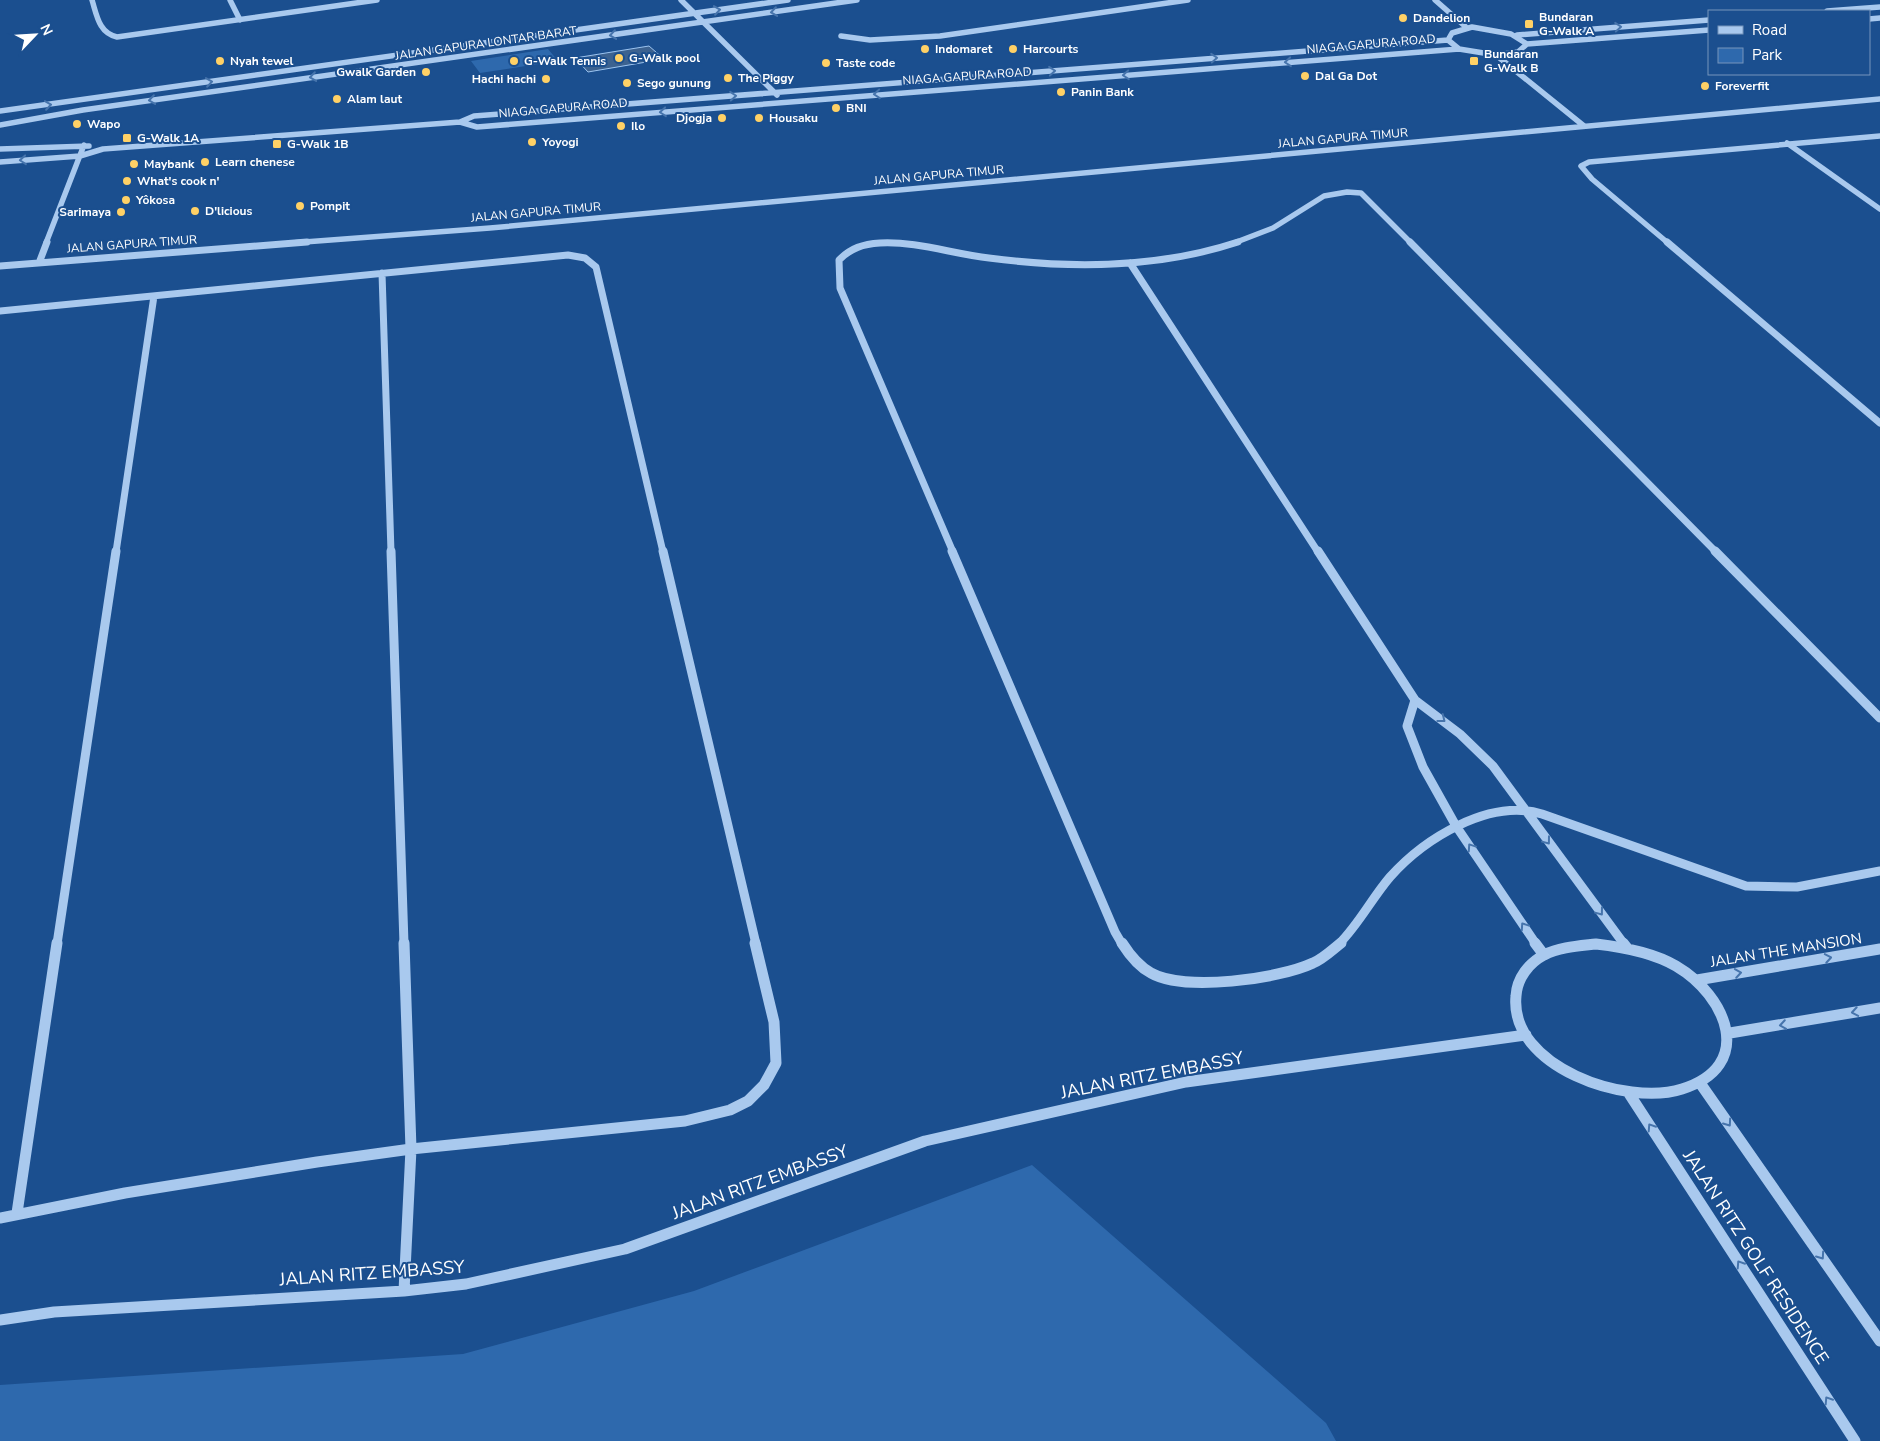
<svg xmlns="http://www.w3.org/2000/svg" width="1880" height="1441" viewBox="0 0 1880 1441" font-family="'Nunito Sans',sans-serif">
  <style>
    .green { fill: #2e69ad }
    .water { fill: #3c6290; stroke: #9cc4f0 }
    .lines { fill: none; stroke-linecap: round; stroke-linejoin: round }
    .minor-far3 { stroke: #a9c9ee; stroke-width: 5.5 }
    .minor-far2 { stroke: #a9c9ee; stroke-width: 7 }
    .minor-far1 { stroke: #a9c9ee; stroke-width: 9 }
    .minor { stroke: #a9c9ee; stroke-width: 11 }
    .oneway { stroke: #4674ac }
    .poi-dot { fill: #ffd166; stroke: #1b4f8f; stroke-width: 2 }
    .labels { text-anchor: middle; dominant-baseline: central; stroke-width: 4; stroke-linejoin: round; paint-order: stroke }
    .far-poi-label { font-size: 12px; font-weight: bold; fill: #fff; stroke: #1b4f8f; text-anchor: start }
    .far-street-label { font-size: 12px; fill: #fff; stroke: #1b4f8f }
    .street-label { font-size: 15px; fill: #fff; stroke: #1b4f8f }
    .near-street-label { font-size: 18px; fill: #fff; stroke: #1b4f8f }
  </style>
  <rect width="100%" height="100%" fill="#1b4f8f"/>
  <path class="green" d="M 548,49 L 558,61 L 480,73 L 471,61 Z
    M 1032,1165 L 1326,1423 L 1336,1441 L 0,1441 L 0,1385 L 463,1354 L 694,1291 Z"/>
  <path class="water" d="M 649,46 L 664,59 L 588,72 L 575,58 Z"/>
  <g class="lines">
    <path class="minor-far3" d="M 92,0 C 97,16 99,33 117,37 L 377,0
      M 230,0 L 240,20
      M 681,0 L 777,95
      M 1435,0 L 1467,28
      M 1827,11 L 1880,7
      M 1869,19 L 1880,18
      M 1472,27 L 1511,34 L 1527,44 L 1518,52 L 1496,55 L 1459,49 L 1448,40 L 1452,33 Z
      M 1517,35 L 1709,20
      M 841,36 L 870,40 L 940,36 L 1188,0
      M 1448,40 L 474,116 L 460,122 L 477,127 L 1459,49
      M 1527,44 L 1709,30
      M 1496,55 L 1584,126
      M 0,111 L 788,0
      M 0,125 L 83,110 L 857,0
      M 1787,143 L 1880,209
      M 0,149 L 89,146
      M 0,162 L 80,156 L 103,149 L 460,122
      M 46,243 L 84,145
      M 291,243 L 490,228 L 1880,99
      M 875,243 L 898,243
      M 1234,243 L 1273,228 L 1324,196 L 1347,192 L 1361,193 L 1411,243
      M 1668,243 L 1592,179 L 1581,166 L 1589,162 L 1880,136"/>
    <path class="minor-far2" d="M 1410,242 L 1716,552
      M 1667,242 L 1880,423
      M 39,263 L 47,242
      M 1130,263 L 1318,552
      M 0,266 L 307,242
      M 382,273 L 391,552
      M 0,311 L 568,255 L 585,258 L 596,267 L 663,552
      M 116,552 L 154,296
      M 953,552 L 840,288 L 839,260 C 851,248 863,244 880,243 C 916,241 953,254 989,258 C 1072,269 1159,268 1238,242"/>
    <path class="minor-far1" d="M 391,551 L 404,944
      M 663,551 L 756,944
      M 952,551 L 1115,932 L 1122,944
      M 1318,551 L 1415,700
      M 1715,551 L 1880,718
      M 57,944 L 116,551
      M 1339,944 C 1359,924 1372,898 1390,877 C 1424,839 1489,798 1542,814 L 1746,886 L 1797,887 L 1880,871
      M 1536,944 L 1456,826 L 1423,767 L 1407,726 L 1415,700 L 1460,734 L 1493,766 L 1624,944"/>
    <path class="minor" d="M 1122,943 C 1129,954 1138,966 1151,973 C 1184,992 1279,979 1313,963 C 1323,959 1332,950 1341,943
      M 1535,943 L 1544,955
      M 1623,943 L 1627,948
      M 1596,944 C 1623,947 1652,952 1676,966 C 1727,996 1756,1066 1682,1089 C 1627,1107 1509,1067 1516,996 C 1517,978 1529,963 1544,955 C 1560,947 1579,946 1596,944 Z
      M 1697,980 L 1880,949
      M 1730,1033 L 1880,1008
      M 1700,1083 L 1880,1341
      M 1628,1092 L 1855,1441
      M 17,1213 L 57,943
      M 0,1218 L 125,1193 L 317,1162 L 411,1149 L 685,1121 L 730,1110 L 748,1101 L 764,1085 L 776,1063 L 774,1022 L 755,943
      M 404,1291 L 411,1149 L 404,943
      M 0,1320 L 54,1312 L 404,1291 L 466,1284 L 625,1249 L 925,1141 L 1186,1082 L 1526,1035"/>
  </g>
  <defs><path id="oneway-chevron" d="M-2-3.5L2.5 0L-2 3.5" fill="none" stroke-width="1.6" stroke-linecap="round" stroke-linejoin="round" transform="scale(1.25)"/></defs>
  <g class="oneway">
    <use href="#oneway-chevron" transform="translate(717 10) rotate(-8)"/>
    <use href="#oneway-chevron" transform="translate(774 12) rotate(172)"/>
    <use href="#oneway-chevron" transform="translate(1618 27) rotate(-4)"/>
    <use href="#oneway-chevron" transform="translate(613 35) rotate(172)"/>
    <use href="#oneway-chevron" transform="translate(1214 58) rotate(-4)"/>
    <use href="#oneway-chevron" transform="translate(1288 62) rotate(175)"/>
    <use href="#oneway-chevron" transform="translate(1052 71) rotate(-5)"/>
    <use href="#oneway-chevron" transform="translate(1126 75) rotate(176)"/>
    <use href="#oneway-chevron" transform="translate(313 77) rotate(172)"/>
    <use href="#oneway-chevron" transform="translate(209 82) rotate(-8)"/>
    <use href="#oneway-chevron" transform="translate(877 94) rotate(176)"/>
    <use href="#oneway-chevron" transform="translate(733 96) rotate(-4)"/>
    <use href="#oneway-chevron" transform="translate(152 100) rotate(172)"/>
    <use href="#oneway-chevron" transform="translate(48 105) rotate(-8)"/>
    <use href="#oneway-chevron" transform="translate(663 112) rotate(175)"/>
    <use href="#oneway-chevron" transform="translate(23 160) rotate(175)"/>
    <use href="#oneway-chevron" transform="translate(1442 719) rotate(38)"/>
    <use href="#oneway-chevron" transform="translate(1547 841) rotate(53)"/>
    <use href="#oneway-chevron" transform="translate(1471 847) rotate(-124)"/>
    <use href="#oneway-chevron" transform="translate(1600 912) rotate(53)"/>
    <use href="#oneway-chevron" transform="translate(1524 926) rotate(-124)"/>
    <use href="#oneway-chevron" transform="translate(1828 958) rotate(-10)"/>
    <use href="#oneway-chevron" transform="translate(1738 973) rotate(-9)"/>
    <use href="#oneway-chevron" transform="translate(1855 1012) rotate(170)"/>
    <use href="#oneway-chevron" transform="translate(1783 1025) rotate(171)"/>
    <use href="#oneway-chevron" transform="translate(1728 1123) rotate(55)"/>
    <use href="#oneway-chevron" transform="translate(1651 1127) rotate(-123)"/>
    <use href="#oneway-chevron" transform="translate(1821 1256) rotate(55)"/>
    <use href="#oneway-chevron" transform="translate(1740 1264) rotate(-123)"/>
    <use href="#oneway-chevron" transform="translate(1828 1400) rotate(-123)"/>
  </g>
  <g class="poi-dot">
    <circle cx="1403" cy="18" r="5"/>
    <rect x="1524" y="19" width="10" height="10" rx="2.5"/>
    <circle cx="925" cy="49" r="5"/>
    <circle cx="1013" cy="49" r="5"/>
    <circle cx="619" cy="58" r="5"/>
    <circle cx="220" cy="61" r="5"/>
    <circle cx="514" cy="61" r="5"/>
    <rect x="1469" y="56" width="10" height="10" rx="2.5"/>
    <circle cx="826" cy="63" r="5"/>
    <circle cx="426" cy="72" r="5"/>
    <circle cx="1305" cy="76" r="5"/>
    <circle cx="728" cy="78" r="5"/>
    <circle cx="546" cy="79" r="5"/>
    <circle cx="627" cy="83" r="5"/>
    <circle cx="1705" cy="86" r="5"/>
    <circle cx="1061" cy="92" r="5"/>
    <circle cx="337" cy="99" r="5"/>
    <circle cx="836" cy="108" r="5"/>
    <circle cx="722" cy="118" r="5"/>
    <circle cx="759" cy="118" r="5"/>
    <circle cx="77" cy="124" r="5"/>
    <circle cx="621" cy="126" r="5"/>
    <rect x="122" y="133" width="10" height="10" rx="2.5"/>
    <circle cx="532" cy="142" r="5"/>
    <rect x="272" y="139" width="10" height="10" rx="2.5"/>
    <circle cx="205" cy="162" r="5"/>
    <circle cx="134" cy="164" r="5"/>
    <circle cx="127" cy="181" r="5"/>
    <circle cx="126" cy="200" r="5"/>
    <circle cx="300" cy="206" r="5"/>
    <circle cx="195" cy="211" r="5"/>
    <circle cx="121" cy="212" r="5"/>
  </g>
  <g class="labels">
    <g class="far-poi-label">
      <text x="1539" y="17">Bundaran<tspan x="1539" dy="14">G-Walk A</tspan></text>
      <text x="1413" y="18">Dandelion</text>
      <text x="935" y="49">Indomaret</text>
      <text x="1023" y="49">Harcourts</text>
      <text x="1484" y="54">Bundaran<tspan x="1484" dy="14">G-Walk B</tspan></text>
      <text x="629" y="58">G-Walk pool</text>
      <text x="230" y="61">Nyah tewel</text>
      <text x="524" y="61">G-Walk Tennis</text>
      <text x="836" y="63">Taste code</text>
      <text x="416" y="72" text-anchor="end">Gwalk Garden</text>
      <text x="1315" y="76">Dal Ga Dot</text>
      <text x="738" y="78">The Piggy</text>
      <text x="536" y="79" text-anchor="end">Hachi hachi</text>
      <text x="637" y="83">Sego gunung</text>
      <text x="1715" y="86">Foreverfit</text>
      <text x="1071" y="92">Panin Bank</text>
      <text x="347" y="99">Alam laut</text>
      <text x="846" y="108">BNI</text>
      <text x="712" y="118" text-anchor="end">Djogja</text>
      <text x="769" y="118">Housaku</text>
      <text x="87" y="124">Wapo</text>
      <text x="631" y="126">Ilo</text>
      <text x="137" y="138">G-Walk 1A</text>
      <text x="542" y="142">Yoyogi</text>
      <text x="287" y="144">G-Walk 1B</text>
      <text x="215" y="162">Learn chenese</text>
      <text x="144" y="164">Maybank</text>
      <text x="137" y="181">What's cook n'</text>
      <text x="136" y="200">Yôkosa</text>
      <text x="310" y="206">Pompit</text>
      <text x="205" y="211">D'licious</text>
      <text x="111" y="212" text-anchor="end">Sarimaya</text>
    </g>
    <g class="far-street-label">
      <text transform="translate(486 43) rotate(-8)">JALAN GAPURA LONTAR BARAT</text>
      <text transform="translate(1371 44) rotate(-5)">NIAGA GAPURA ROAD</text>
      <text transform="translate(967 76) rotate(-4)">NIAGA GAPURA ROAD</text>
      <text transform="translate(563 108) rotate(-5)">NIAGA GAPURA ROAD</text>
      <text transform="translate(1343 138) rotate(-5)">JALAN GAPURA TIMUR</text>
      <text transform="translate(939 175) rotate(-5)">JALAN GAPURA TIMUR</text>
      <text transform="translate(536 212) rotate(-5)">JALAN GAPURA TIMUR</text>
      <text transform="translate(132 244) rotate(-4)">JALAN GAPURA TIMUR</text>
    </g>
    <g class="street-label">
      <text transform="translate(1786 950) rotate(-9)">JALAN THE MANSION</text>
    </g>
    <g class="near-street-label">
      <text transform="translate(1152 1075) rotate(-11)">JALAN RITZ EMBASSY</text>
      <text transform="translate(760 1182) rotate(-20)">JALAN RITZ EMBASSY</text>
      <text transform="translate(1756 1257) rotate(57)">JALAN RITZ GOLF RESIDENCE</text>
      <text transform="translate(372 1273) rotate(-4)">JALAN RITZ EMBASSY</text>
    </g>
  </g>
  <rect x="1708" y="10" width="162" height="65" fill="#1b4f8f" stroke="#7695bc"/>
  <rect x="1718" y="26" width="25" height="8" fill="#a9c9ee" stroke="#7695bc"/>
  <text x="1752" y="35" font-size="15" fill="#ffffff">Road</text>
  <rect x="1718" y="48" width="25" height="15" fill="#2e69ad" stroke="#7695bc"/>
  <text x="1752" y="60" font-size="15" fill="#ffffff">Park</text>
  <g transform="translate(35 35) rotate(65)" stroke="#1b4f8f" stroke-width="4" paint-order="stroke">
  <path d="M0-4L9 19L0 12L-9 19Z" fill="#ffffff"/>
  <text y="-8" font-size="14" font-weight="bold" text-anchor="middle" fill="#ffffff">N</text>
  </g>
</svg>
